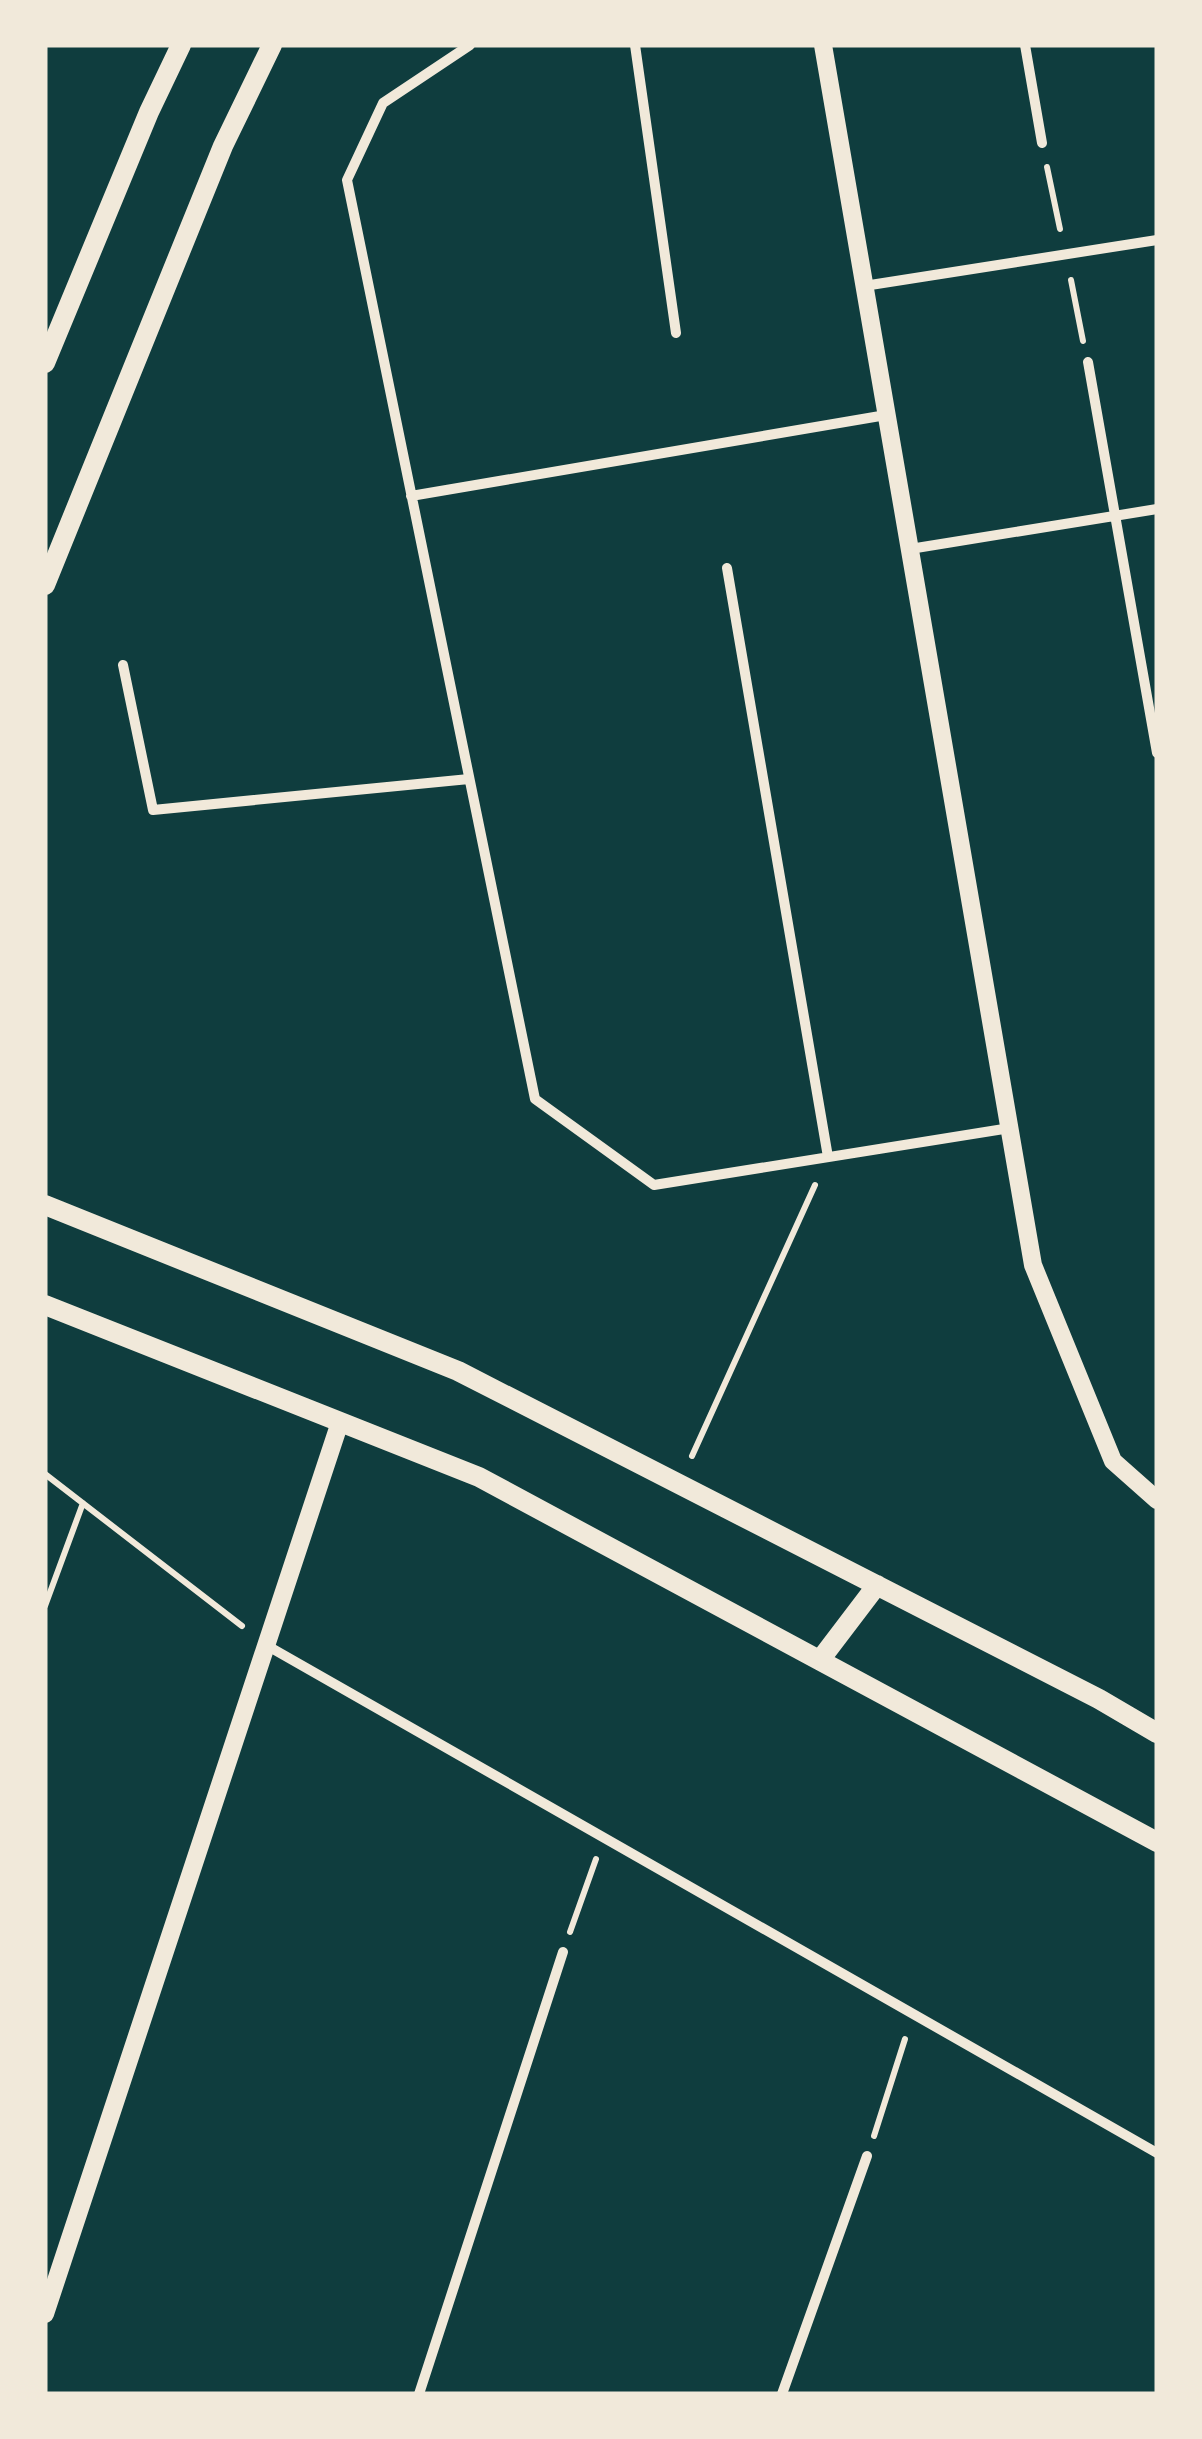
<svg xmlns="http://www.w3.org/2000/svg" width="1202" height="2439" viewBox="0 0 1202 2439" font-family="Arial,sans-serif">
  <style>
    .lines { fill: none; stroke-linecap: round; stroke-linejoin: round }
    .path { stroke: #f1e9da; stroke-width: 6 }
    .minor { stroke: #f1e9da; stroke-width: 10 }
    .tertiary { stroke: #f1e9da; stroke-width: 18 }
    .secondary { stroke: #f1e9da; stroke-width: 20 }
  </style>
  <rect width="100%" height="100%" fill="#0f3d3e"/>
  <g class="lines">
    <path class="path" d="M 1047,167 L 1060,229
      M 1071,280 L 1083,341
      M 692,1456 L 815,1185
      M 45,1474 L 242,1626
      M 45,1606 L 83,1503
      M 570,1932 L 596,1859
      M 874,2136 L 905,2039"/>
    <path class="minor" d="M 470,45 L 383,103 L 347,180 L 535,1099 L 654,1185 L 1010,1128
      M 635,45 L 676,333
      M 1025,45 L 1042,143
      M 864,286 L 1157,240
      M 1088,362 L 1157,753
      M 411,496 L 886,415
      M 910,549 L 1157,509
      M 727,568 L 828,1157
      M 123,665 L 153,810 L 469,779
      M 266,1645 L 1157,2153
      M 419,2394 L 563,1952
      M 782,2394 L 867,2156"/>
    <path class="tertiary" d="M 823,45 L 1033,1265 L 1113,1461 L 1157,1500
      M 45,2314 L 340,1422"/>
    <path class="secondary" d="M 45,363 L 149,112 L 181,45
      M 45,585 L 223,146 L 272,45
      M 45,1205 L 458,1371 L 1099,1699 L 1157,1733
      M 45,1305 L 479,1477 L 1157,1842
      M 820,1660 L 877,1585"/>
  </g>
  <rect width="1202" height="2439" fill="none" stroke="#f1e9da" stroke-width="95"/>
</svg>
